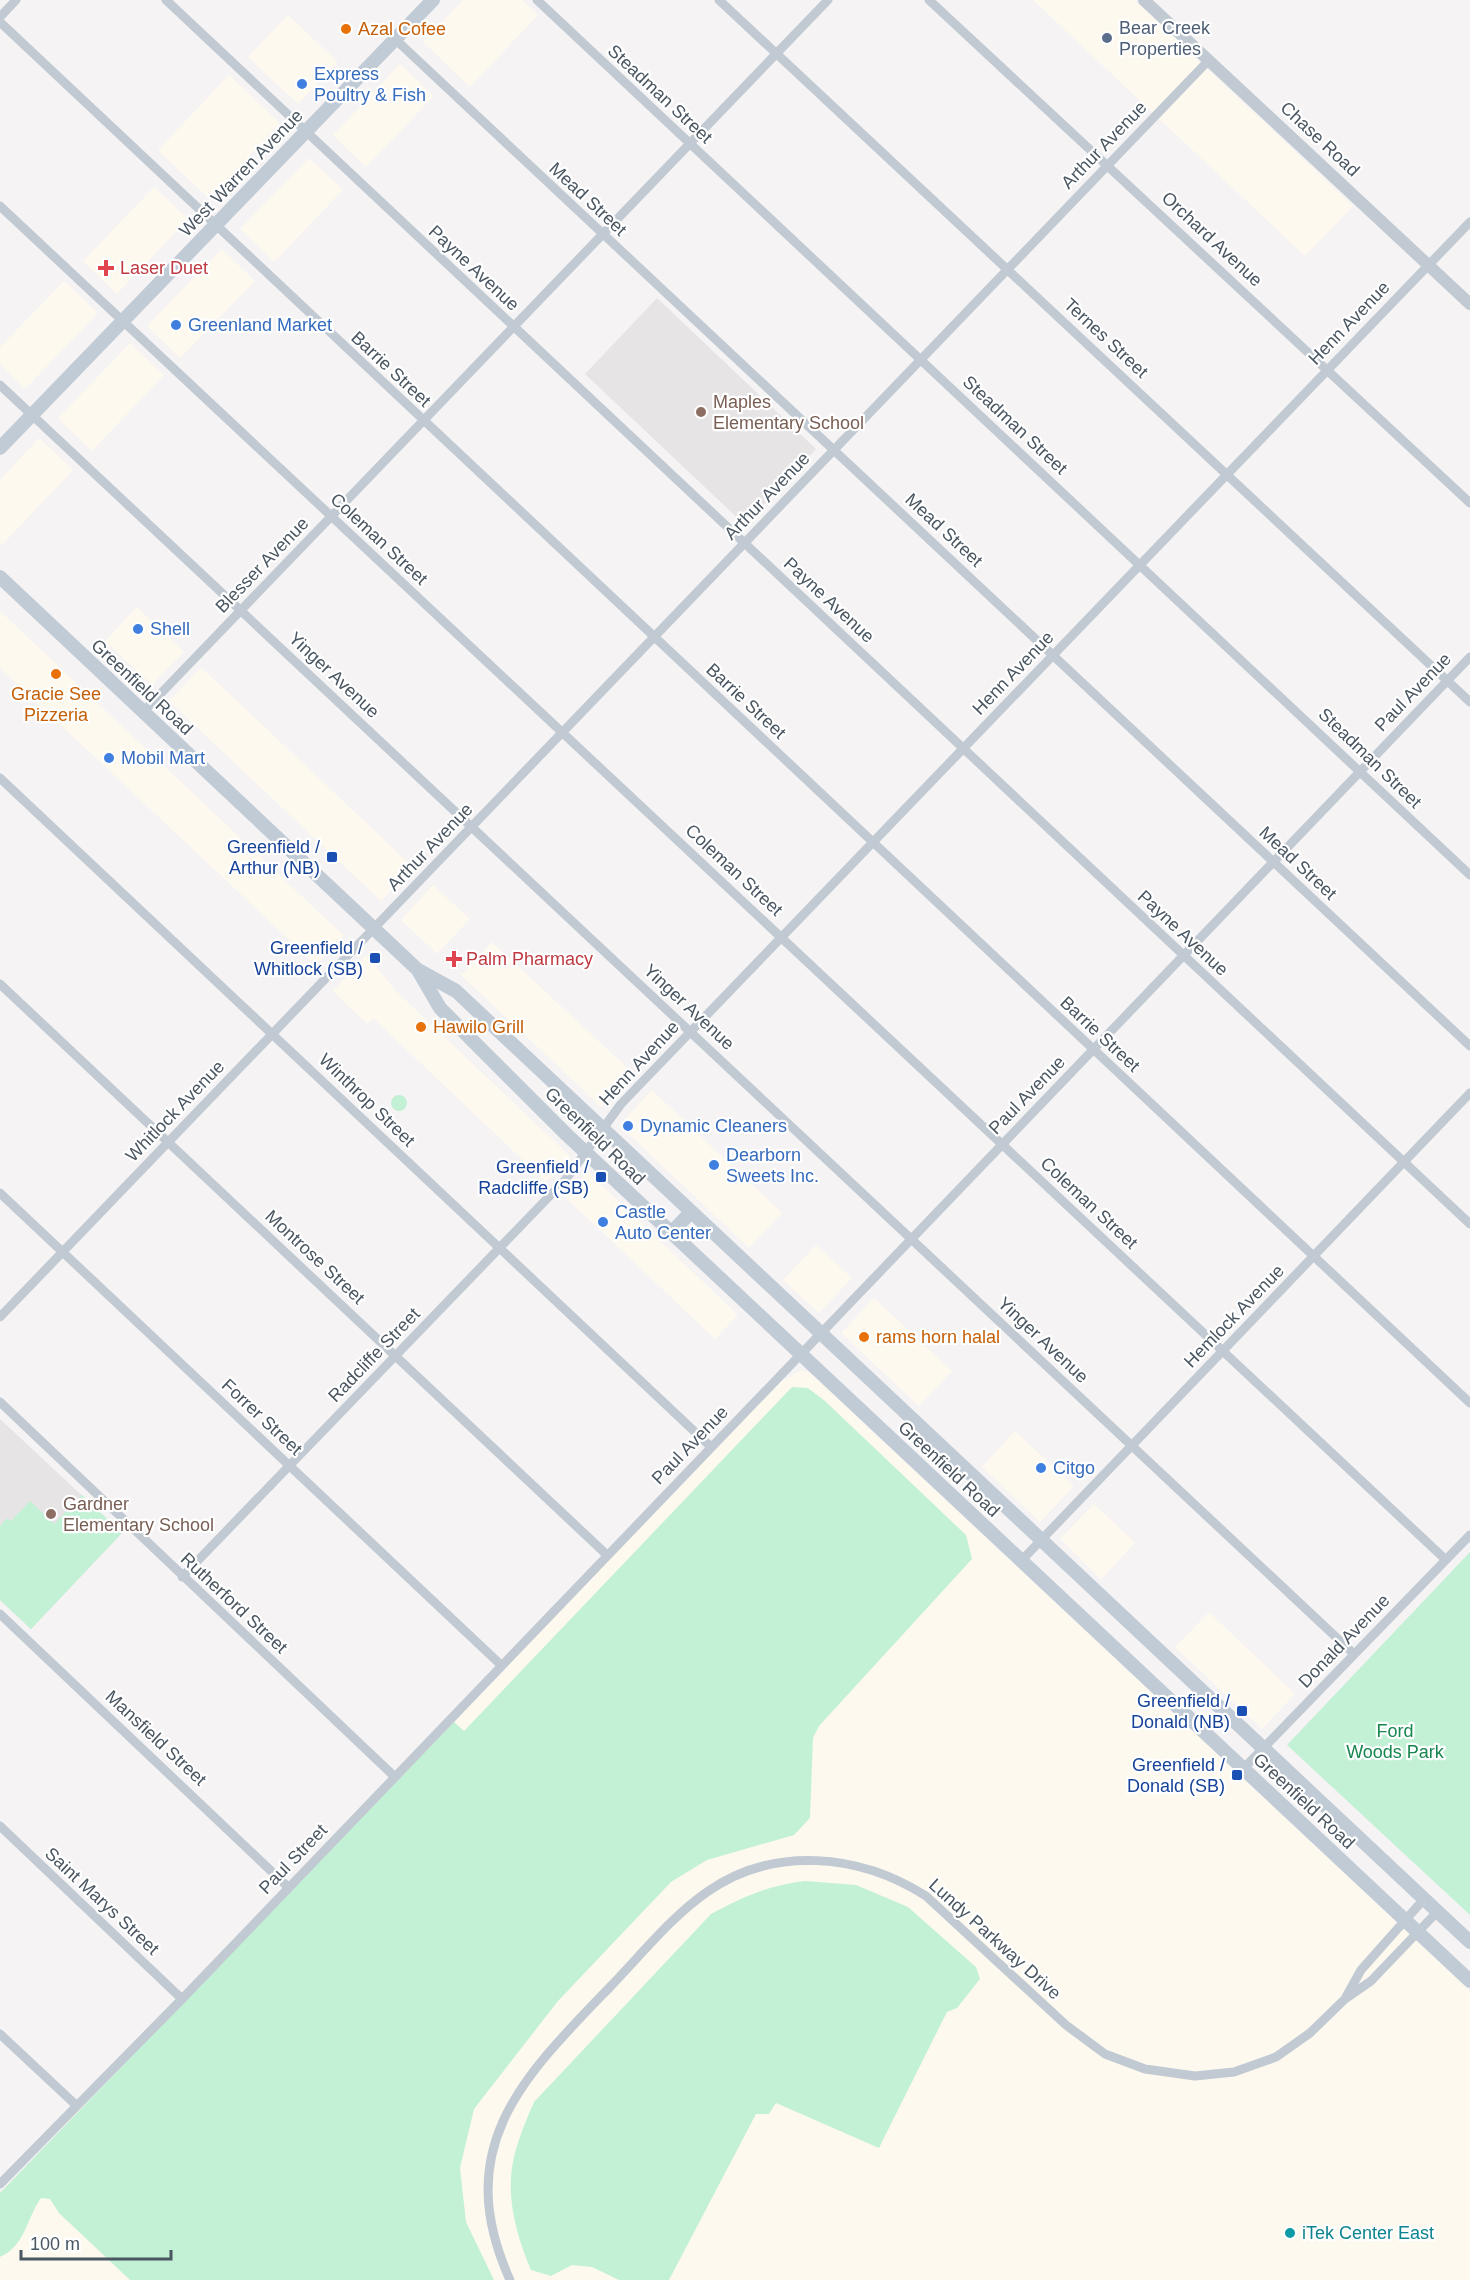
<svg xmlns="http://www.w3.org/2000/svg" width="1470" height="2280" viewBox="0 0 1470 2280" font-family="Arial,sans-serif">
  <style>
    .commercial { fill: #fdf9ef }
    .education { fill: #e6e4e5 }
    .green { fill: #c3f1d5 }
    .lines { fill: none; stroke-linecap: round; stroke-linejoin: round }
    .minor { stroke: #c1cad2; stroke-width: 9 }
    .tertiary { stroke: #c1cad2; stroke-width: 12 }
    .secondary { stroke: #c1cbd6; stroke-width: 14 }
    .food-dot { fill: #e8710a; stroke: #fff; stroke-width: 2 }
    .service-dot { fill: #5c6f8a; stroke: #fff; stroke-width: 2 }
    .shop-dot { fill: #3f7fe0; stroke: #fff; stroke-width: 2 }
    .health-dot { fill: #e0444e; stroke: #fff; stroke-width: 2 }
    .education-dot { fill: #8d6e63; stroke: #fff; stroke-width: 2 }
    .transit-dot { fill: #1a4fb4; stroke: #fff; stroke-width: 2 }
    .culture-dot { fill: #0f9aa8; stroke: #fff; stroke-width: 2 }
    .labels { text-anchor: middle; dominant-baseline: central; stroke-width: 4.5; stroke-linejoin: round; paint-order: stroke }
    .service-label { font-size: 18px; fill: #4e5e75; stroke: #fff; text-anchor: start }
    .food-label { font-size: 18px; fill: #c56008; stroke: #fff; text-anchor: start }
    .shop-label { font-size: 18px; fill: #366cbe; stroke: #fff; text-anchor: start }
    .street-label { font-size: 18px; fill: #4a5661; stroke: #fff }
    .health-label { font-size: 18px; fill: #be3a42; stroke: #fff; text-anchor: start }
    .education-label { font-size: 18px; fill: #785e54; stroke: #fff; text-anchor: start }
    .transit-label { font-size: 18px; fill: #164399; stroke: #fff; text-anchor: end }
    .park-label { font-size: 18px; fill: #17864f; stroke: #fff }
    .culture-label { font-size: 18px; fill: #0d838f; stroke: #fff; text-anchor: start }
  </style>
  <rect width="100%" height="100%" fill="#f5f3f3"/>
  <path class="commercial" d="M 463,0 L 522,0 L 538,15 L 470,87 L 423,42 Z
    M 1033,0 L 1134,0 L 1353,206 L 1305,256 Z
    M 288,15 L 338,62 L 298,104 L 248,57 Z
    M 400,64 L 434,96 L 366,167 L 333,135 Z
    M 229,75 L 280,123 L 209,199 L 158,150 Z
    M 309,158 L 343,190 L 274,262 L 240,229 Z
    M 154,187 L 188,219 L 117,294 L 83,261 Z
    M 222,249 L 255,281 L 180,358 L 147,326 Z
    M 64,281 L 98,313 L 25,389 L 0,364 L 0,347 Z
    M 130,343 L 164,375 L 92,451 L 58,418 Z
    M 39,438 L 73,470 L 2,545 L 0,542 L 0,480 Z
    M 137,607 L 184,652 L 152,685 L 105,641 Z
    M 0,611 L 344,936 L 316,965 L 0,668 Z
    M 201,667 L 413,867 L 381,901 L 169,701 Z
    M 433,885 L 470,919 L 437,954 L 401,920 Z
    M 492,942 L 633,1073 L 601,1107 L 461,975 Z
    M 366,955 L 397,992 L 571,1157 L 546,1182 L 373,1018 L 367,1024 L 333,991 Z
    M 652,1090 L 782,1213 L 749,1248 L 619,1125 Z
    M 588,1172 L 738,1315 L 715,1339 L 564,1196 Z
    M 816,1245 L 852,1278 L 819,1313 L 783,1280 Z
    M 874,1298 L 952,1371 L 919,1406 L 841,1333 Z
    M 801,1370 L 809,1372 L 1470,1991 L 1470,2280 L 0,2280 L 0,2193 L 779,1383 Z
    M 1015,1431 L 1074,1486 L 1040,1522 L 982,1467 Z
    M 1094,1504 L 1135,1543 L 1101,1579 L 1060,1539 Z
    M 1209,1612 L 1295,1694 L 1262,1729 L 1175,1647 Z"/>
  <path class="education" d="M 657,298 L 816,449 L 745,525 L 585,374 Z
    M 0,1419 L 122,1533 L 31,1629 L 0,1600 Z"/>
  <path class="green" d="M391 1103a8 8 0 1 1 16 0a8 8 0 1 1-16 0Z
    M 792,1387 L 808,1388 L 825,1401 L 966,1535 L 972,1559 L 819,1726 L 813,1738 L 810,1818 L 794,1835 L 707,1860 L 671,1882 L 558,2001 L 474,2109 L 460,2168 L 466,2222 L 494,2280 L 130,2280 L 59,2213 L 50,2199 L 41,2198 C 26,2219 26,2245 0,2257 L 0,2193 L 454,1722 L 464,1731 Z
    M 82,1495 L 122,1533 L 31,1629 L 0,1600 L 0,1526 L 7,1518 L 11,1521 L 30,1501 L 54,1524 Z
    M 1470,1552 L 1470,1915 L 1287,1745 Z
    M 805,1881 L 856,1885 L 908,1907 L 976,1967 L 980,1979 L 957,2008 L 947,2012 L 879,2148 L 776,2103 L 769,2114 L 756,2114 L 669,2280 L 619,2280 L 592,2267 L 572,2265 L 551,2276 L 531,2270 C 519,2242 509,2209 511,2178 C 512,2153 524,2125 534,2102 L 711,1914 C 744,1896 767,1886 805,1881 Z"/>
  <g class="lines">
    <path class="minor" d="M 166,0 L 1470,1224
      M 537,0 L 1470,875
      M 719,0 L 1470,702
      M 929,0 L 1470,503
      M 0,17 L 16,0
      M 0,22 L 1470,1403
      M 395,39 L 1470,1046
      M 0,206 L 1446,1560
      M 0,385 L 1354,1654
      M 143,712 L 828,0
      M 0,778 L 711,1447
      M 0,984 L 607,1555
      M 0,1193 L 501,1665
      M 0,1317 L 1209,60
      M 0,1402 L 395,1777
      M 1021,1561 L 1470,1093
      M 182,1577 L 566,1179 L 621,1104 L 1470,222
      M 0,1614 L 288,1887
      M 1243,1769 L 1470,1535
      M 0,1826 L 182,1999
      M 1346,1997 L 1361,1970 L 1424,1899
      M 0,2034 L 77,2106
      M 0,2184 L 182,1999 L 1470,657
      M 510,2280 C 450,2147 523,2077 610,1987 C 641,1955 671,1917 707,1892 C 774,1845 860,1854 926,1896 L 1066,2025 L 1105,2054 L 1145,2069 L 1195,2076 L 1234,2072 L 1276,2057 L 1310,2033 L 1345,1999 L 1371,1981 L 1438,1911"/>
    <path class="tertiary" d="M 1144,0 L 1470,304"/>
    <path class="secondary" d="M 0,448 L 433,0
      M 0,577 L 418,970 L 456,991 L 1470,1942
      M 419,972 L 440,1008 L 566,1134 L 1470,1981
      M 671,1233 L 691,1212"/>
  </g>
  <g class="food-dot">
    <circle cx="346" cy="29" r="6"/>
    <circle cx="56" cy="674" r="6"/>
    <circle cx="421" cy="1027" r="6"/>
    <circle cx="864" cy="1337" r="6"/>
  </g>
  <circle class="service-dot" cx="1107" cy="38" r="6"/>
  <g class="shop-dot">
    <circle cx="302" cy="84" r="6"/>
    <circle cx="176" cy="325" r="6"/>
    <circle cx="138" cy="629" r="6"/>
    <circle cx="109" cy="758" r="6"/>
    <circle cx="628" cy="1126" r="6"/>
    <circle cx="714" cy="1165" r="6"/>
    <circle cx="603" cy="1222" r="6"/>
    <circle cx="1041" cy="1468" r="6"/>
  </g>
  <g class="health-dot">
    <path d="M103 259h6v6h6v6h-6v6h-6v-6h-6v-6h6z"/>
    <path d="M451 950h6v6h6v6h-6v6h-6v-6h-6v-6h6z"/>
  </g>
  <g class="education-dot">
    <circle cx="701" cy="412" r="6"/>
    <circle cx="51" cy="1514" r="6"/>
  </g>
  <g class="transit-dot">
    <rect x="326" y="851" width="12" height="12" rx="3"/>
    <rect x="369" y="952" width="12" height="12" rx="3"/>
    <rect x="595" y="1171" width="12" height="12" rx="3"/>
    <rect x="1236" y="1705" width="12" height="12" rx="3"/>
    <rect x="1231" y="1769" width="12" height="12" rx="3"/>
  </g>
  <circle class="culture-dot" cx="1290" cy="2233" r="6"/>
  <g class="labels">
    <g class="service-label">
      <text x="1119" y="28">Bear Creek<tspan x="1119" dy="21">Properties</tspan></text>
    </g>
    <g class="food-label">
      <text x="358" y="29">Azal Cofee</text>
      <text x="56" y="694" text-anchor="middle">Gracie See<tspan x="56" dy="21">Pizzeria</tspan></text>
      <text x="433" y="1027">Hawilo Grill</text>
      <text x="876" y="1337">rams horn halal</text>
    </g>
    <g class="shop-label">
      <text x="314" y="74">Express<tspan x="314" dy="21">Poultry &amp; Fish</tspan></text>
      <text x="188" y="325">Greenland Market</text>
      <text x="150" y="629">Shell</text>
      <text x="121" y="758">Mobil Mart</text>
      <text x="640" y="1126">Dynamic Cleaners</text>
      <text x="726" y="1155">Dearborn<tspan x="726" dy="21">Sweets Inc.</tspan></text>
      <text x="615" y="1212">Castle<tspan x="615" dy="21">Auto Center</tspan></text>
      <text x="1053" y="1468">Citgo</text>
    </g>
    <g class="street-label">
      <text transform="translate(660 94) rotate(43)">Steadman Street</text>
      <text transform="translate(1320 139) rotate(43)">Chase Road</text>
      <text transform="translate(1104 145) rotate(-46)">Arthur Avenue</text>
      <text transform="translate(241 173) rotate(-46)">West Warren Avenue</text>
      <text transform="translate(588 199) rotate(43)">Mead Street</text>
      <text transform="translate(1212 239) rotate(43)">Orchard Avenue</text>
      <text transform="translate(474 268) rotate(43)">Payne Avenue</text>
      <text transform="translate(1349 323) rotate(-46)">Henn Avenue</text>
      <text transform="translate(1106 338) rotate(43)">Ternes Street</text>
      <text transform="translate(391 369) rotate(43)">Barrie Street</text>
      <text transform="translate(1015 425) rotate(43)">Steadman Street</text>
      <text transform="translate(767 496) rotate(-46)">Arthur Avenue</text>
      <text transform="translate(944 530) rotate(43)">Mead Street</text>
      <text transform="translate(379 539) rotate(43)">Coleman Street</text>
      <text transform="translate(262 565) rotate(-46)">Blesser Avenue</text>
      <text transform="translate(829 600) rotate(43)">Payne Avenue</text>
      <text transform="translate(1013 673) rotate(-46)">Henn Avenue</text>
      <text transform="translate(334 675) rotate(43)">Yinger Avenue</text>
      <text transform="translate(142 687) rotate(43)">Greenfield Road</text>
      <text transform="translate(1413 692) rotate(-46)">Paul Avenue</text>
      <text transform="translate(746 701) rotate(43)">Barrie Street</text>
      <text transform="translate(1370 758) rotate(44)">Steadman Street</text>
      <text transform="translate(430 847) rotate(-46)">Arthur Avenue</text>
      <text transform="translate(1298 863) rotate(43)">Mead Street</text>
      <text transform="translate(734 870) rotate(43)">Coleman Street</text>
      <text transform="translate(1183 933) rotate(43)">Payne Avenue</text>
      <text transform="translate(689 1007) rotate(43)">Yinger Avenue</text>
      <text transform="translate(1100 1034) rotate(43)">Barrie Street</text>
      <text transform="translate(639 1063) rotate(-47)">Henn Avenue</text>
      <text transform="translate(1027 1095) rotate(-46)">Paul Avenue</text>
      <text transform="translate(367 1100) rotate(44)">Winthrop Street</text>
      <text transform="translate(175 1111) rotate(-46)">Whitlock Avenue</text>
      <text transform="translate(595 1136) rotate(44)">Greenfield Road</text>
      <text transform="translate(1089 1203) rotate(43)">Coleman Street</text>
      <text transform="translate(315 1257) rotate(43)">Montrose Street</text>
      <text transform="translate(1234 1316) rotate(-46)">Hemlock Avenue</text>
      <text transform="translate(1043 1340) rotate(43)">Yinger Avenue</text>
      <text transform="translate(374 1355) rotate(-46)">Radcliffe Street</text>
      <text transform="translate(262 1417) rotate(43)">Forrer Street</text>
      <text transform="translate(690 1445) rotate(-46)">Paul Avenue</text>
      <text transform="translate(949 1469) rotate(43)">Greenfield Road</text>
      <text transform="translate(234 1603) rotate(43)">Rutherford Street</text>
      <text transform="translate(1344 1641) rotate(-46)">Donald Avenue</text>
      <text transform="translate(156 1738) rotate(43)">Mansfield Street</text>
      <text transform="translate(1304 1801) rotate(43)">Greenfield Road</text>
      <text transform="translate(293 1859) rotate(-46)">Paul Street</text>
      <text transform="translate(102 1901) rotate(43)">Saint Marys Street</text>
      <text transform="translate(995 1939) rotate(42)">Lundy Parkway Drive</text>
    </g>
    <g class="health-label">
      <text x="120" y="268">Laser Duet</text>
      <text x="466" y="959">Palm Pharmacy</text>
    </g>
    <g class="education-label">
      <text x="713" y="402">Maples<tspan x="713" dy="21">Elementary School</tspan></text>
      <text x="63" y="1504">Gardner<tspan x="63" dy="21">Elementary School</tspan></text>
    </g>
    <g class="transit-label">
      <text x="320" y="847">Greenfield /<tspan x="320" dy="21">Arthur (NB)</tspan></text>
      <text x="363" y="948">Greenfield /<tspan x="363" dy="21">Whitlock (SB)</tspan></text>
      <text x="589" y="1167">Greenfield /<tspan x="589" dy="21">Radcliffe (SB)</tspan></text>
      <text x="1230" y="1701">Greenfield /<tspan x="1230" dy="21">Donald (NB)</tspan></text>
      <text x="1225" y="1765">Greenfield /<tspan x="1225" dy="21">Donald (SB)</tspan></text>
    </g>
    <g class="park-label">
      <text x="1395" y="1731">Ford<tspan x="1395" dy="21">Woods Park</tspan></text>
    </g>
    <g class="culture-label">
      <text x="1302" y="2233">iTek Center East</text>
    </g>
  </g>
  <path d="M21 2250v9h150v-9" fill="none" stroke="#4a5661" stroke-width="3"/>
  <text x="30" y="2250" font-size="18" fill="#4a5661" stroke="#ffffff" stroke-width="4.5" paint-order="stroke">100 m</text>
</svg>
